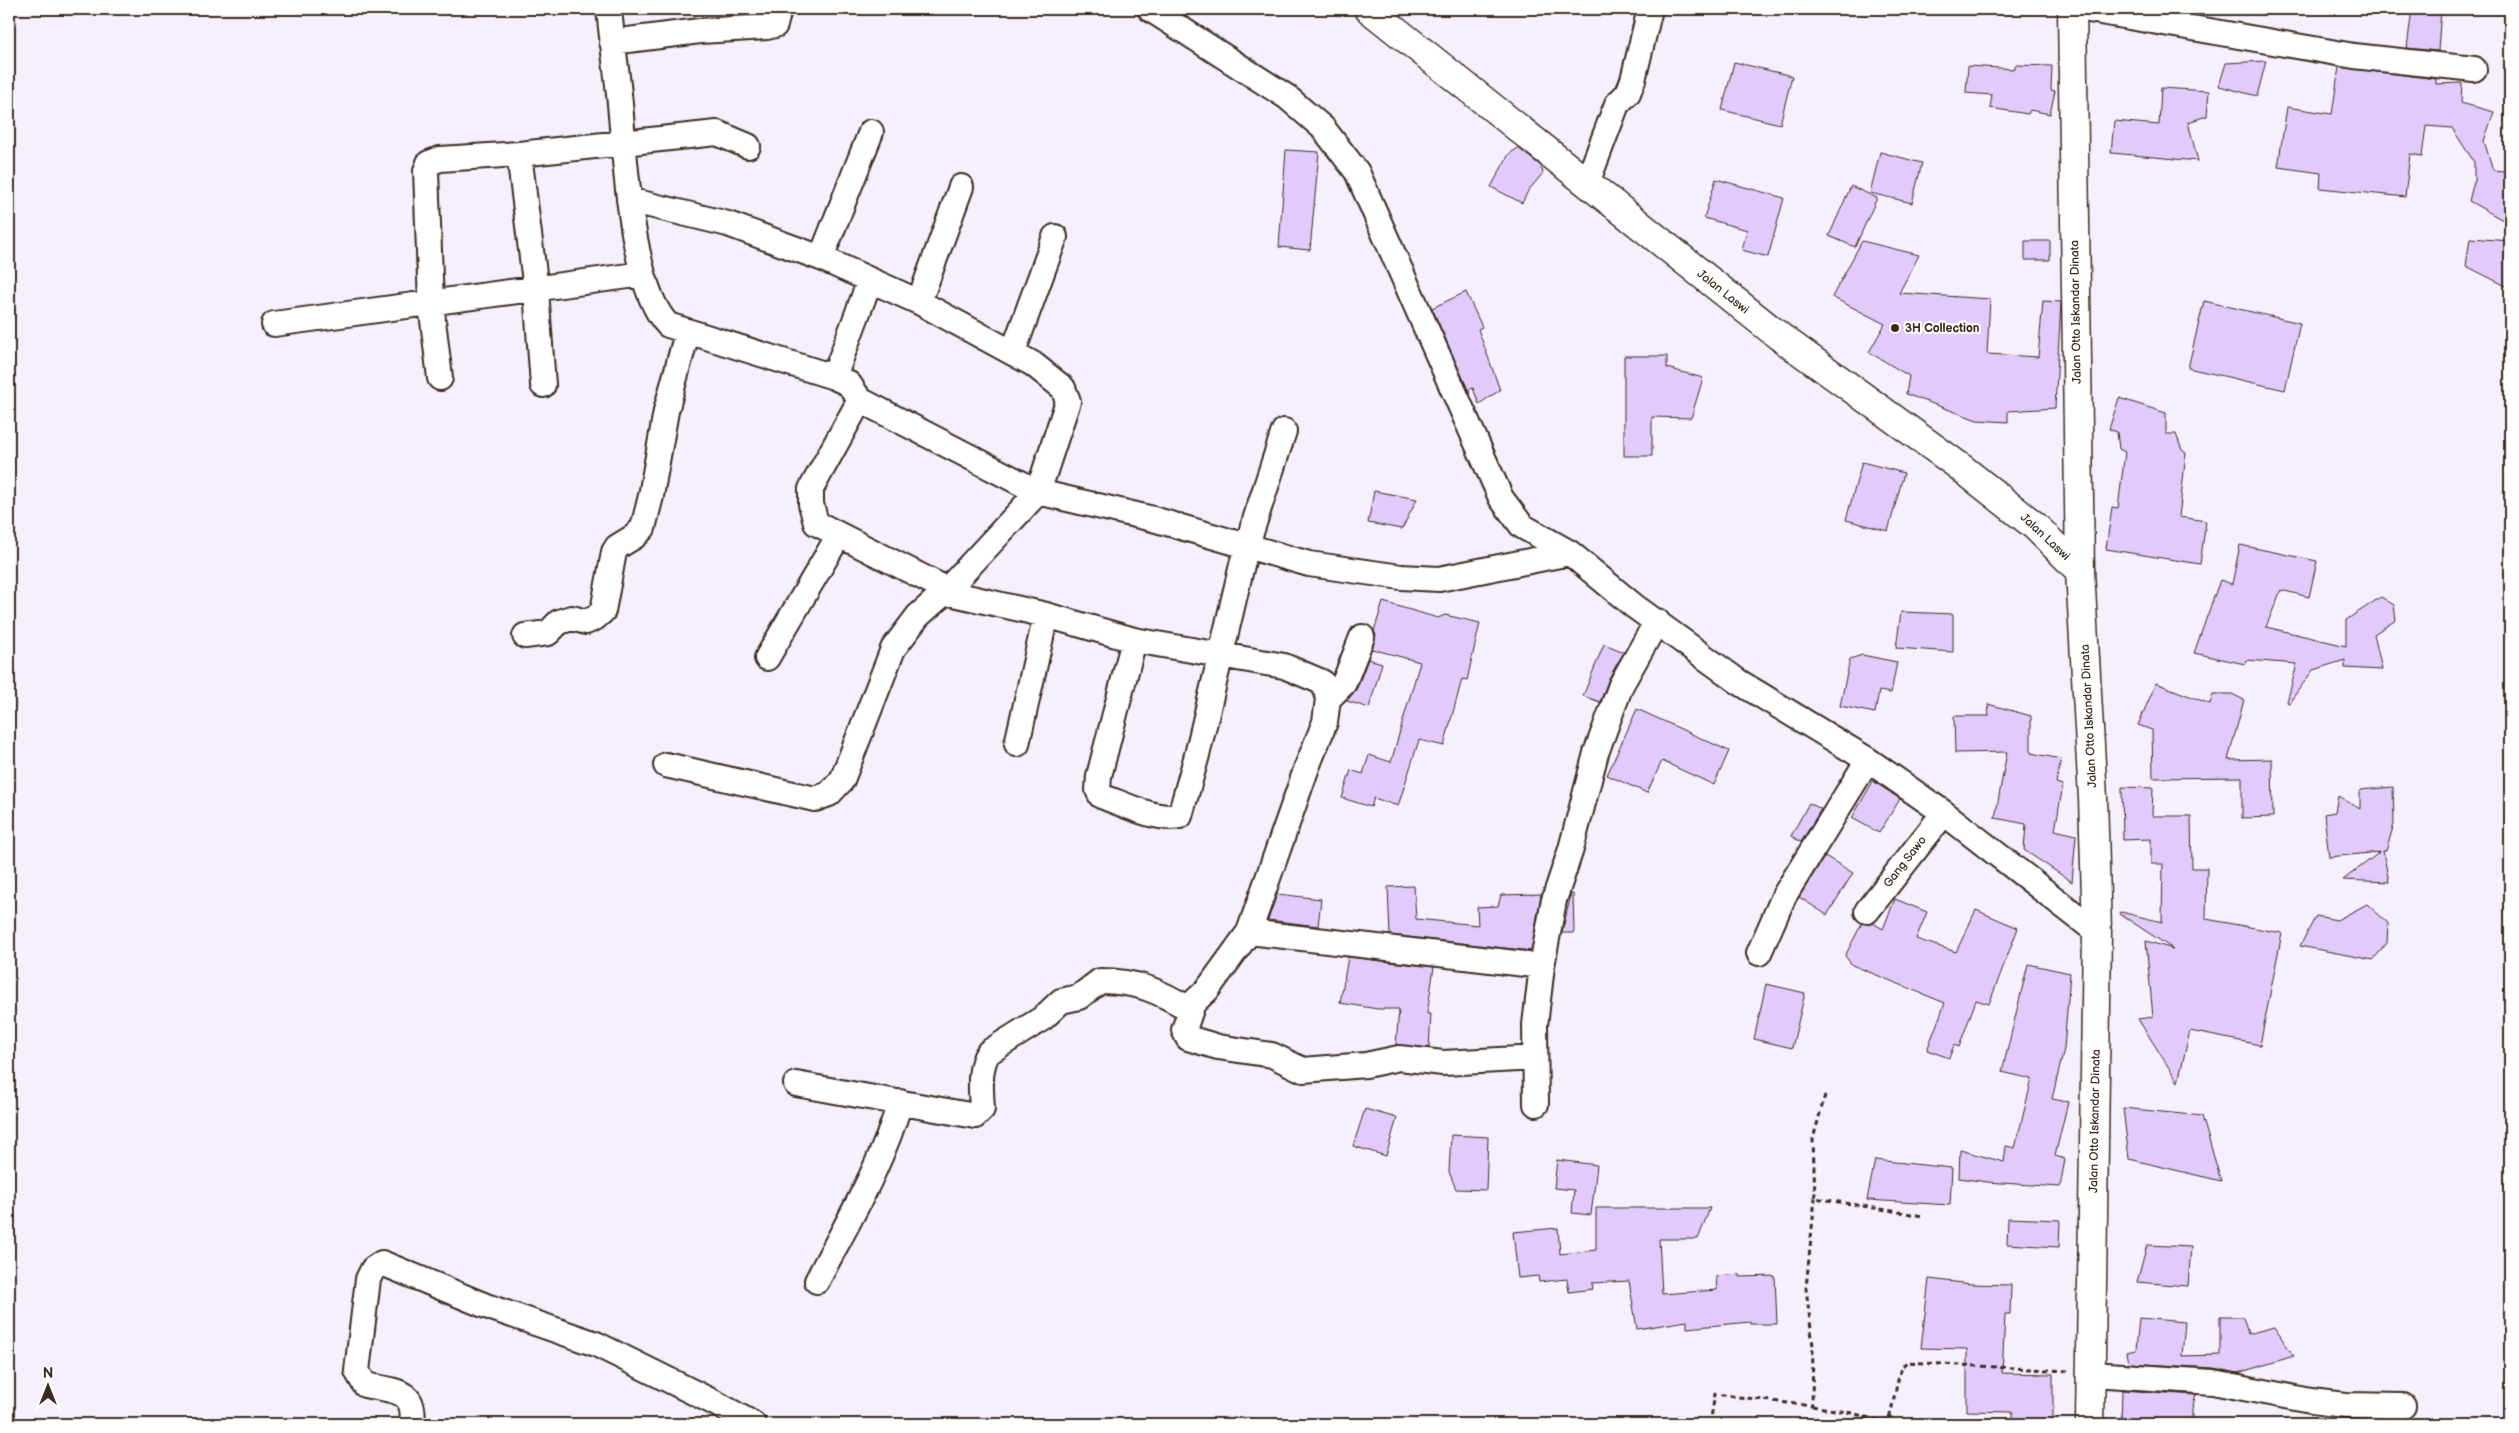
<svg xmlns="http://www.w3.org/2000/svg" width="2519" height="1433" viewBox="0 0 2519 1433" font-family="'Balsamiq Sans',sans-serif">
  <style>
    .building { fill: #e2cbfc; stroke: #3b2a1e }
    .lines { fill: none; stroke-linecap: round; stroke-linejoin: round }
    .minor-casing { stroke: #3b2a1e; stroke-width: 28 }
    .tertiary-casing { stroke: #3b2a1e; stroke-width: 31 }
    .primary-casing { stroke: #3b2a1e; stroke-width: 31 }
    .path { stroke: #3b2a1e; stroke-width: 3; stroke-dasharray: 5 4; stroke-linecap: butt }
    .minor { stroke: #fff; stroke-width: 24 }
    .tertiary { stroke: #fff; stroke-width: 28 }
    .primary { stroke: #fff; stroke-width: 28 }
    .poi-dot { fill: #3b2a1e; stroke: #fff; stroke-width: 2 }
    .labels { text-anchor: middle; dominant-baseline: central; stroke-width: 4.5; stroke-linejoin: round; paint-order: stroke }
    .street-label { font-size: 12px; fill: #3b2a1e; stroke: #fff }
    .poi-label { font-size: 12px; font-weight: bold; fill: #3b2a1e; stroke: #fff; text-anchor: start }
  </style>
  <rect width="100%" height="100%" fill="#f6effe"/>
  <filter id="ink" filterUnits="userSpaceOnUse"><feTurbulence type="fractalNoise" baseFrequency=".02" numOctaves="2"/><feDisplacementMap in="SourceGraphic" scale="10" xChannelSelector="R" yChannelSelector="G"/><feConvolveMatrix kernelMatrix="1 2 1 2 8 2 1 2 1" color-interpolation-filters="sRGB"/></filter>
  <g filter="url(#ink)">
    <path class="building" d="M 2412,9 L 2441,9 L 2438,51 L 2407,48 Z
      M 2266,61 L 2257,96 L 2219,86 L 2226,63 Z
      M 1734,62 L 1792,76 L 1780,124 L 1722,110 Z
      M 2015,65 L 2052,66 L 2051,90 L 2055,91 L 2050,114 L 2030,110 L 2028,114 L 1990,108 L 1992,95 L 1966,93 L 1968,66 L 2015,69 Z
      M 2339,67 L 2436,79 L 2436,84 L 2462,83 L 2461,103 L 2494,112 L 2484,141 L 2493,170 L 2504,171 L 2505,182 L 2510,182 L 2510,224 L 2469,201 L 2474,181 L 2474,162 L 2452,128 L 2426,126 L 2422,156 L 2410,154 L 2405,197 L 2320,188 L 2321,173 L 2278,167 L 2287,107 L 2332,114 Z
      M 2161,88 L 2209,91 L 2207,116 L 2188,122 L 2198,161 L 2111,153 L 2114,121 L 2159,125 Z
      M 1518,148 L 1541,166 L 1543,173 L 1528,191 L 1522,203 L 1491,187 L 1509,154 Z
      M 1286,150 L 1319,152 L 1310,250 L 1279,247 Z
      M 1880,152 L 1922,163 L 1912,203 L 1870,193 Z
      M 1716,179 L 1784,198 L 1768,257 L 1742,250 L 1747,230 L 1704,218 Z
      M 1851,186 L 1877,198 L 1855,247 L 1829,236 Z
      M 2470,238 L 2510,241 L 2510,288 L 2466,266 Z
      M 1862,241 L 1919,255 L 1899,293 L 1990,299 L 1987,354 L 2038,357 L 2043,301 L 2061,302 L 2055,408 L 2008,411 L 2008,422 L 1977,420 L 1906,394 L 1909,376 L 1869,352 L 1885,324 L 1832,297 Z
      M 2025,241 L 2050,241 L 2050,260 L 2025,260 Z
      M 1466,292 L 1482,327 L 1478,329 L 1500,390 L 1479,404 L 1473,388 L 1468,390 L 1432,308 Z
      M 2204,301 L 2300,323 L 2285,390 L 2188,368 Z
      M 1624,356 L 1667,356 L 1667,368 L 1703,378 L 1691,418 L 1652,417 L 1652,456 L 1624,456 Z
      M 2119,398 L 2166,413 L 2166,434 L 2176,434 L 2182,450 L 2186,453 L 2179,517 L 2206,521 L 2200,564 L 2106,549 L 2112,507 L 2118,508 L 2125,452 L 2119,449 L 2117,432 L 2109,429 Z
      M 1862,462 L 1904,473 L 1888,531 L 1846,520 Z
      M 1374,491 L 1417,499 L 1402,529 L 1368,523 Z
      M 2240,545 L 2317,561 L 2309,597 L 2281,590 L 2266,627 L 2346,646 L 2346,620 L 2381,597 L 2394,605 L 2396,620 L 2374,634 L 2382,670 L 2345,668 L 2345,660 L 2313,670 L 2289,703 L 2287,702 L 2297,664 L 2247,660 L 2245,664 L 2194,653 L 2220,580 L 2232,584 Z
      M 1383,602 L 1438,618 L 1445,615 L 1480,623 L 1467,680 L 1462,679 L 1444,746 L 1419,740 L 1398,806 L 1374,798 L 1371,807 L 1342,798 L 1351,770 L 1363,774 L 1369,755 L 1391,762 L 1420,662 L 1372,649 L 1376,635 L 1374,631 Z
      M 1901,612 L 1953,614 L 1953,652 L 1896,648 Z
      M 1604,644 L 1624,652 L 1609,678 L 1600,702 L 1583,696 Z
      M 1862,655 L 1897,662 L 1891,693 L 1879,691 L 1875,713 L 1840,706 L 1850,659 Z
      M 1368,659 L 1382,663 L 1369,708 L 1347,701 L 1357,688 Z
      M 2156,683 L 2210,704 L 2213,694 L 2232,694 L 2244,700 L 2228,760 L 2272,759 L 2273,817 L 2242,818 L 2242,777 L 2153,778 L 2152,730 L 2138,725 Z
      M 1988,704 L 2031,716 L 2031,753 L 2061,759 L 2056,783 L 2063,785 L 2055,830 L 2076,835 L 2072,882 L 2024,850 L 2026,824 L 1995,818 L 2007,752 L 1955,753 L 1954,716 L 1989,716 Z
      M 1637,709 L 1729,751 L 1714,785 L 1662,761 L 1647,793 L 1607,775 Z
      M 1873,781 L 1900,799 L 1879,833 L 1852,818 Z
      M 2122,787 L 2153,788 L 2152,816 L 2191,816 L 2192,868 L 2207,868 L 2206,919 L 2282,933 L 2260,1045 L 2190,1031 L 2178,1082 L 2138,1019 L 2153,1017 L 2146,941 L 2173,949 L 2120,914 L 2121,912 L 2162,922 L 2163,864 L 2151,864 L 2151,839 L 2123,840 Z
      M 2393,787 L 2394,824 L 2386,851 L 2383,851 L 2389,882 L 2343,880 L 2380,852 L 2329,857 L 2324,814 L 2335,812 L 2338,796 L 2360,809 L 2360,790 Z
      M 1809,803 L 1821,809 L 1801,842 L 1791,836 Z
      M 1825,856 L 1853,873 L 1827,915 L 1799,897 Z
      M 1414,886 L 1416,919 L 1478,925 L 1477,907 L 1498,906 L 1501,895 L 1541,894 L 1531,951 L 1390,935 L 1388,887 Z
      M 1277,894 L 1321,899 L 1318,926 L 1268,920 Z
      M 1571,894 L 1573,894 L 1574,933 L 1562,933 Z
      M 1895,899 L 1927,912 L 1916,939 L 1956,952 L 1976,910 L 2018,928 L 1989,1004 L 1976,1000 L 1959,1047 L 1954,1045 L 1949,1058 L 1927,1050 L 1945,1003 L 1852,965 L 1845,956 L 1862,923 L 1873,923 L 1883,929 Z
      M 2367,904 L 2388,923 L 2387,943 L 2373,960 L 2300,946 L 2316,916 L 2337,920 Z
      M 1348,957 L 1434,967 L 1427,1014 L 1431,1014 L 1429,1048 L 1396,1045 L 1399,1009 L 1378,1009 L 1340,1003 Z
      M 2028,964 L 2070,973 L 2064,1049 L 2052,1099 L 2068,1102 L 2055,1156 L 2065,1159 L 2060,1187 L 1987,1182 L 1959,1178 L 1960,1150 L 2004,1162 L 2006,1146 L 2015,1148 L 2032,1079 L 2002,1072 Z
      M 1766,984 L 1805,993 L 1792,1048 L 1754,1039 Z
      M 2123,1108 L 2202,1116 L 2221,1181 L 2129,1159 Z
      M 1365,1109 L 1397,1118 L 1386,1156 L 1353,1146 Z
      M 1451,1135 L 1488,1137 L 1486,1190 L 1456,1189 L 1449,1172 Z
      M 1557,1160 L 1597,1165 L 1591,1215 L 1572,1213 L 1574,1190 L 1554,1188 Z
      M 1875,1160 L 1952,1168 L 1950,1205 L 1867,1200 Z
      M 1596,1208 L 1710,1208 L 1698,1239 L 1659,1239 L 1662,1294 L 1717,1290 L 1716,1276 L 1740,1274 L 1740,1277 L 1775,1276 L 1777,1324 L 1750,1324 L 1750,1322 L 1687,1328 L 1687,1321 L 1637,1329 L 1629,1281 L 1592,1283 L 1593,1289 L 1569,1292 L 1567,1279 L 1539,1282 L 1538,1276 L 1518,1278 L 1513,1232 L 1558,1228 L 1560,1254 L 1596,1250 Z
      M 2008,1218 L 2060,1220 L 2059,1247 L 2007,1244 Z
      M 2147,1245 L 2191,1247 L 2188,1286 L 2137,1282 Z
      M 1929,1279 L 1971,1284 L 2011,1285 L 2010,1314 L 2005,1314 L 2002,1373 L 2053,1374 L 2053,1424 L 2013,1424 L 2013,1412 L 1967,1411 L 1967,1349 L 1921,1348 Z
      M 2220,1317 L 2243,1317 L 2248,1334 L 2274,1327 L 2294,1356 L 2238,1373 L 2214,1368 L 2128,1363 L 2126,1352 L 2136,1350 L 2139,1318 L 2185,1322 L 2182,1356 L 2220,1355 Z
      M 2122,1390 L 2196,1395 L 2192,1410 L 2192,1424 L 2121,1424 Z"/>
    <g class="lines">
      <defs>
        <path id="minor" d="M 609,9 C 612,41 617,72 620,104 C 625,157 631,288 668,325 L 834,377 L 849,384 L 860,400 L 1038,492 L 1153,519 L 1309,564 L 1401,577 L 1439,579 L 1570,553
          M 1150,9 L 1287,97 L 1323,128 L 1357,172 L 1501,498 L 1522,526 L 1570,553 L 1634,606 L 1739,682 L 1868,760 L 1944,813 L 2097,932
          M 2083,9 L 2354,56 L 2474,69
          M 612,42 L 700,31 L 767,27 L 775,25 L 779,9
          M 519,154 L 536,290 L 543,385
          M 1587,183 L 1617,104 L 1628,93 L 1633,80 L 1650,9
          M 629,200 L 728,224 L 821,258 L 919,302 L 1033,364 L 1063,388 L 1068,401 L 1038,492 L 945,592 L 918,616 L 893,649 L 842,780 L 829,794 L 815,799 L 666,765
          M 821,258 L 871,132
          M 919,302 L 961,187
          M 274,324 L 643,274
          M 1013,352 L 1055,237
          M 834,377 L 870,280
          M 440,378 L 431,304 L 426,171 L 429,163 L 440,159 L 519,154 L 717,133 L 748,146
          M 860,400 L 811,489 L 811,504 L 816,523 L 942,587 L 945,592 L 1046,615 L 1134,640 L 1284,666 L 1322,682 L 1326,690 L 1328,699 L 1325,722 L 1307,767 L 1249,932 L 1207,990 L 1193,1003 L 1184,1030 L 1188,1038 L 1218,1047 L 1272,1055 L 1303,1070 L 1366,1065 L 1399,1058 L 1443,1063 L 1535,1058
          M 525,636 L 548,633 L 559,622 L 572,618 L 586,622 L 595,618 L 603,611 L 614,552 L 617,547 L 635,536 L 643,528 L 651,496 L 666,411 L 687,333
          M 1134,640 L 1099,776 L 1098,790 L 1101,796 C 1124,804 1155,821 1180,816 L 1197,755 L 1246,548 L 1284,431
          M 767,658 L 839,535
          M 1328,699 L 1344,683 L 1362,637
          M 1017,744 L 1046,615
          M 1867,911 L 1944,813
          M 1249,932 L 1542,966
          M 1759,953 L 1784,896 L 1868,760
          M 796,1084 L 975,1116 L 982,1109 C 981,1091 978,1066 989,1052 L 1043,1018 L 1061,1001 L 1079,997 L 1100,981 C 1137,981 1159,991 1191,1010
          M 1536,1104 L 1535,1025 L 1542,966 L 1554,900 L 1571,849 L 1596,753 L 1621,685 L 1657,621
          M 817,1281 C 847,1223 882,1165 900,1102
          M 2092,1374 L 2213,1382 L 2311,1401 L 2346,1405 L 2403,1406
          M 412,1424 C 417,1388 392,1391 365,1385 L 357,1371 L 368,1279 L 373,1269 L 382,1263 L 486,1306 L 596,1344 L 717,1404 L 753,1424"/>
        <path id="tertiary" d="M 1369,9 L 1779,336 L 1959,466 L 2035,526 L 2080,571"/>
        <path id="primary" d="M 2072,9 L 2080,571 L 2093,798 L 2097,932 L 2090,1424"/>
      </defs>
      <use href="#minor" class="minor-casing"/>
      <use href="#tertiary" class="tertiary-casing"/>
      <use href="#primary" class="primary-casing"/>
      <path class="path" d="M 1825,1095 L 1813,1139 L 1815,1198 L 1923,1216
        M 1812,1406 L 1852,1413 L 1880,1421 L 1889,1420 L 1901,1367 L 1907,1362 L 2068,1371
        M 1710,1424 L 1715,1394 L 1812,1406 L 1813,1346 L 1806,1288 L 1815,1198"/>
      <use href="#minor" class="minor"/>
      <use href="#tertiary" class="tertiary"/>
      <use href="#primary" class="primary"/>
    </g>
  </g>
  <circle class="poi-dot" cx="1895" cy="328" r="5"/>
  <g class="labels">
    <g class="street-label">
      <text transform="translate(1723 292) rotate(39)">Jalan Laswi</text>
      <text transform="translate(2076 312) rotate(-91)">Jalan Otto Iskandar Dinata</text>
      <text transform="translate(2045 537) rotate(43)">Jalan Laswi</text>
      <text transform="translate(2089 716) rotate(-93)">Jalan Otto Iskandar Dinata</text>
      <text transform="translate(1905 862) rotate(-52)">Gang Sawo</text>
      <text transform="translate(2095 1121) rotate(-89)">Jalan Otto Iskandar Dinata</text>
    </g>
    <g class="poi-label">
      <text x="1905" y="328">3H Collection</text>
    </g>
  </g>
  <rect width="2519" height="1433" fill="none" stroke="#fff" stroke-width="30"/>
  <rect x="15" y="15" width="2489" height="1403" fill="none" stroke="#3b2a1e" stroke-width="2" filter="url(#ink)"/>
  <g transform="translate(48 1386)" stroke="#ffffff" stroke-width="4" paint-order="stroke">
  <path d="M0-4L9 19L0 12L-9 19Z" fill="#3b2a1e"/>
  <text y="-8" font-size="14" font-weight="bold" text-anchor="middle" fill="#3b2a1e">N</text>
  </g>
</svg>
